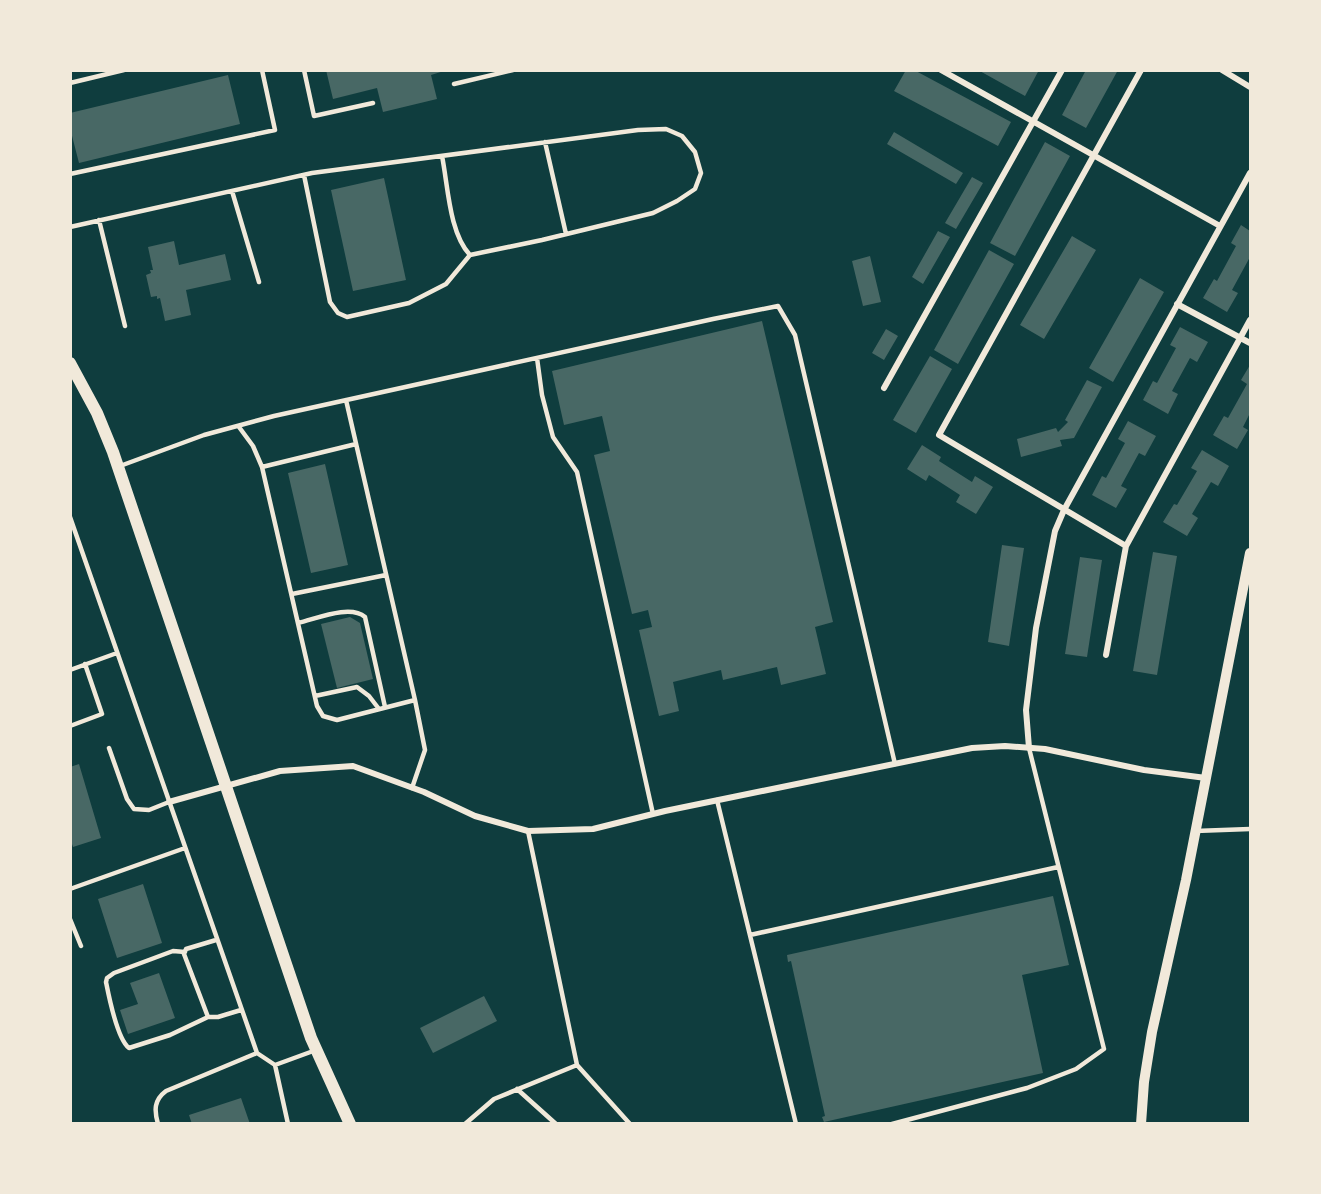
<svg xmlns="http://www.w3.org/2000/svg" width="1321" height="1194" viewBox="0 0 1321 1194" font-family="Raleway,sans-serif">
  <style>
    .building { fill: #486865 }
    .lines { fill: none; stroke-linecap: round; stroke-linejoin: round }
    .service { stroke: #f1e9da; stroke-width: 4.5 }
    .minor { stroke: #f1e9da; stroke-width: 6 }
    .tertiary { stroke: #f1e9da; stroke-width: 10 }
    .secondary { stroke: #f1e9da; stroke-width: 12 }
  </style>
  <rect width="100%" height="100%" fill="#0f3d3e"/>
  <path class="building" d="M 326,70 L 444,70 L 444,71 L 431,75 L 437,99 L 383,112 L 377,88 L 333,99 Z
    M 906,70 L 914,70 L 1011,122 L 998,146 L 894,91 Z
    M 978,70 L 1039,70 L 1025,96 Z
    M 1086,70 L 1118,70 L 1086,128 L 1062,115 Z
    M 228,75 L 240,124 L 79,163 L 70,128 L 70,113 Z
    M 894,132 L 963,173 L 956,184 L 887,144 Z
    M 1045,142 L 1070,156 L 1015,256 L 990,243 Z
    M 972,177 L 983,183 L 956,229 L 945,223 Z
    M 384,178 L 406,280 L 353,291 L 331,190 Z
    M 1241,225 L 1250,231 L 1250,257 L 1232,290 L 1238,293 L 1227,312 L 1203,298 L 1214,279 L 1217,281 L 1236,246 L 1231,243 Z
    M 938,231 L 950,237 L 923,284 L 912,277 Z
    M 1072,236 L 1096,250 L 1044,339 L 1020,325 Z
    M 174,241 L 179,265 L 225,254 L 231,280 L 186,290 L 191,315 L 165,321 L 160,298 L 157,299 L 157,296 L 151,297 L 146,275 L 151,273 L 150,270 L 153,270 L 148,247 Z
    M 989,250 L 1014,264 L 958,364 L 934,350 Z
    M 870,256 L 881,302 L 863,306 L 852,261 Z
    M 1140,278 L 1164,292 L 1113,382 L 1089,368 Z
    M 762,321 L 833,622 L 815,627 L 826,674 L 781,685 L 777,667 L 723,680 L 721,670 L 673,682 L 679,711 L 659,716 L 639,630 L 652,627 L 648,610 L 632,614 L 594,455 L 610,451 L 602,416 L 564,425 L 552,371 Z
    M 1180,327 L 1208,342 L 1197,362 L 1190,358 L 1172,391 L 1178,394 L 1168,414 L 1143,400 L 1153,381 L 1157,383 L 1176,348 L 1170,345 Z
    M 886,329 L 898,336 L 884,360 L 872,353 Z
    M 930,356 L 952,369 L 916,433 L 893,420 Z
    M 1250,365 L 1250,413 L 1243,427 L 1248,430 L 1237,449 L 1213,435 L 1224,416 L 1228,418 L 1247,384 L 1241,380 Z
    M 1087,380 L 1102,387 L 1074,438 L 1060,440 L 1062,446 L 1021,457 L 1017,439 L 1056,428 L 1058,432 L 1068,422 L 1065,420 Z
    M 1128,421 L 1156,436 L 1145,456 L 1139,453 L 1121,486 L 1127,489 L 1116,508 L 1092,495 L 1102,476 L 1106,478 L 1125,443 L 1118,439 Z
    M 922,445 L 941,457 L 939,461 L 972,482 L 975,476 L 993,487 L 976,514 L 956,502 L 960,495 L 929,475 L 926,481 L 907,469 Z
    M 1202,450 L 1229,466 L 1218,486 L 1211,482 L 1192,514 L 1198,518 L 1187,536 L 1163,522 L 1174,504 L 1177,505 L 1197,471 L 1191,468 Z
    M 325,464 L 348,565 L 311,573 L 288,473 Z
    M 1002,545 L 1024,548 L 1009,646 L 988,642 Z
    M 1153,552 L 1177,556 L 1157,675 L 1133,671 Z
    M 1080,557 L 1102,560 L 1087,657 L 1065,654 Z
    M 350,617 L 360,623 L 373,679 L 337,688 L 321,624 Z
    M 79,764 L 101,838 L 73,847 L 70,838 L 70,767 Z
    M 143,884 L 162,943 L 117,958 L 98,899 Z
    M 1053,896 L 1069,965 L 1022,975 L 1043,1073 L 824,1122 L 822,1117 L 825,1116 L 791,961 L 788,962 L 787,955 Z
    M 159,973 L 175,1018 L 128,1034 L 120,1010 L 138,1004 L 130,983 Z
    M 484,996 L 497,1021 L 433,1053 L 420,1028 Z
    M 241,1098 L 250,1124 L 192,1124 L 189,1115 Z"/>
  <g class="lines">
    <path class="service" d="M 304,70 L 314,116 L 373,103
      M 70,83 L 124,70
      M 454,84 L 513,70
      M 545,142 L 566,234
      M 70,174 L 275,130 L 262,70
      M 304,175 L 330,302 L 338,313 L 347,317 L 409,303 L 446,284 L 470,255
      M 232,191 L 259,282
      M 99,220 L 125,326
      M 70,227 L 312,173 L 638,130 L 666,129 L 682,136 L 695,152 L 701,173 L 695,189 L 677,201 L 653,213 L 542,240 L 470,255 C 449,233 448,185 442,156
      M 537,358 L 542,395 L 553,437 L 577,472 L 653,814
      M 346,400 L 415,700 L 425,750 L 412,788
      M 239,427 L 253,446 L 262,467 L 317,706 L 323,716 L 337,720 L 415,700
      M 120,466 L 204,435 L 274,416 L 713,319 L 778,306 L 795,335 L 895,764
      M 262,467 L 356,444
      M 70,517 L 257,1053 L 275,1065 L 316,1050
      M 292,594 L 386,575
      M 298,623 C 316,619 350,604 365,617 L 385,707
      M 70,670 L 117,653
      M 315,696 L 357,687 L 369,696 L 379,709
      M 70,726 L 102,714 L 85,664
      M 109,748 L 127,799 L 134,809 L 149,810 L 169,802
      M 717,800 L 796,1124
      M 528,831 L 577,1065 L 630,1124
      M 1195,831 L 1250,829
      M 70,889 L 185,848
      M 70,919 L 81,946
      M 750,935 L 1058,867
      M 216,940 L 186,949 L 184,954 L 208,1017 L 218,1017 L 241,1010
      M 185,952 L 173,951 L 114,973 L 107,978 L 106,982 C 109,997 117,1039 129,1048 L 170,1035 L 208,1017
      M 275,1065 L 288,1124
      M 517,1089 L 556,1124
      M 158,1124 C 154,1110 154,1100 166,1091 L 257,1053
      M 465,1124 L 494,1099 L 577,1065
      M 892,1124 L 1027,1088 L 1076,1069 L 1104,1049 L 1029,748"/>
    <path class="minor" d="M 941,70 L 1220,226
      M 1222,70 L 1250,87
      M 1177,304 L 1250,343
      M 884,388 L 1062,70
      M 1126,546 L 939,435 L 1141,70
      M 1106,655 L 1126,546 L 1250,320
      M 1029,748 L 1026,710 L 1036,628 L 1055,531 L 1064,510 L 1250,173
      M 169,802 L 280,771 L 353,766 L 424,792 L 475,816 L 528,831 L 593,829 L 665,811 L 972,748 L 1005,746 L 1045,749 L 1144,770 L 1206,778"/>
    <path class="tertiary" d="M 1141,1124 L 1144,1082 L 1152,1032 L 1186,880 L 1250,553"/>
    <path class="secondary" d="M 70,363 L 97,413 L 113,452 L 311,1038 L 350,1124"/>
  </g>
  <rect width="1321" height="1194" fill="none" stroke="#f1e9da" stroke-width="144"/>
</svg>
